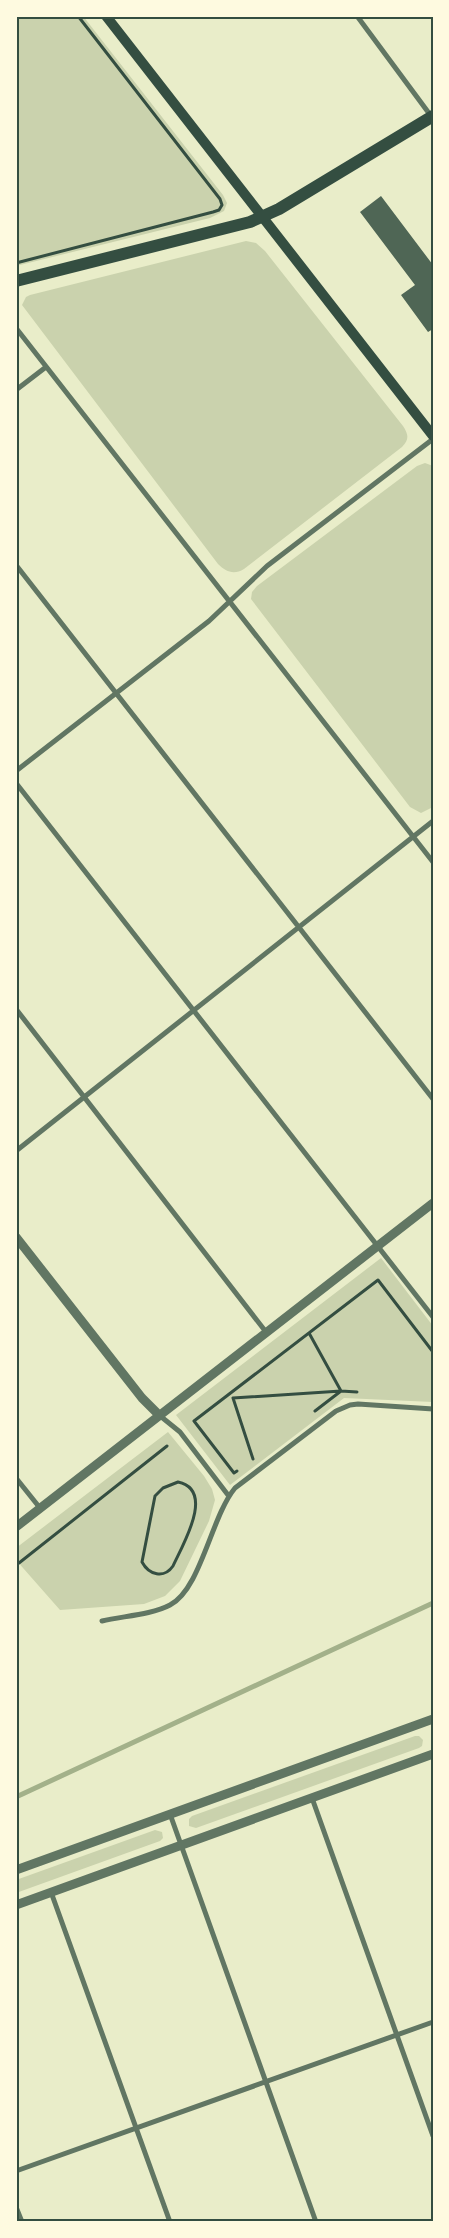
<svg xmlns="http://www.w3.org/2000/svg" width="449" height="2238" viewBox="0 0 449 2238" font-family="'DM Sans',sans-serif">
  <style>
    .green { fill: #cad2ad }
    .lines { fill: none; stroke-linecap: round; stroke-linejoin: round }
    .stream { stroke: #a3b18a; stroke-width: 5 }
    .building { fill: #4f6655 }
    .path { stroke: #344e41; stroke-width: 3 }
    .minor { stroke: #617663; stroke-width: 5 }
    .tertiary { stroke: #617663; stroke-width: 9 }
    .secondary { stroke: #344e41; stroke-width: 10 }
    .primary { stroke: #344e41; stroke-width: 12 }
    .neatline { fill: none; stroke: #344e41; stroke-width: 2 }
  </style>
  <rect width="100%" height="100%" fill="#e9edc9"/>
  <path class="green" d="M 16,16 L 83,16 L 223,195 L 227,203 L 224,211 L 210,218 L 16,266 Z
    M 246,241 L 256,243 L 265,251 L 403,426 C 409,435 409,440 402,447 L 244,569 C 234,575 226,572 218,564 L 22,305 L 26,297 L 30,295 Z
    M 425,463 L 433,466 L 433,807 L 421,813 L 410,807 L 251,599 L 252,592 L 257,586 L 417,466 Z
    M 381,1258 L 433,1326 L 433,1402 L 344,1398 L 230,1485 L 176,1415 Z
    M 168,1432 L 204,1476 L 212,1489 L 215,1500 L 209,1521 L 180,1581 L 165,1596 L 144,1604 L 60,1610 L 16,1560 L 16,1548 Z
    M 415,1736 L 419,1736 L 423,1740 L 422,1746 L 419,1748 L 196,1828 L 189,1826 L 189,1819 L 192,1816 Z
    M 155,1830 L 162,1832 L 163,1838 L 160,1841 L 16,1893 L 16,1880 Z"/>
  <g class="lines">
    <path class="stream" d="M 16,1797 L 433,1603"/>
  </g>
  <path class="building" d="M 381,196 L 433,265 L 433,329 L 428,332 L 401,295 L 415,285 L 360,212 Z"/>
  <g class="lines">
    <path class="path" d="M 16,263 L 213,212 L 219,210 L 222,205 L 220,199 L 78,16
      M 233,1398 L 341,1391 L 309,1333
      M 233,1398 L 253,1459
      M 315,1411 L 341,1391 L 357,1392
      M 237,1471 L 234,1473 L 194,1421 L 378,1280 L 433,1352
      M 178,1482 C 216,1490 182,1546 173,1566 C 164,1579 149,1575 142,1562 L 155,1496 L 163,1488 Z
      M 19,1563 L 167,1446"/>
    <path class="minor" d="M 357,16 L 431,116
      M 16,328 L 433,862
      M 16,390 L 46,367
      M 16,565 L 433,1099
      M 16,771 L 209,621 L 267,566 L 433,439
      M 16,783 L 433,1317
      M 16,1009 L 266,1332
      M 16,1151 L 433,821
      M 159,1415 L 180,1432 L 228,1495
      M 16,1478 L 40,1508
      M 102,1621 C 123,1616 151,1615 170,1605 C 201,1589 211,1517 235,1488 L 336,1411 L 350,1405 L 358,1404 L 433,1409
      M 312,1798 L 433,2136
      M 170,1814 L 316,2222
      M 51,1892 L 170,2222
      M 16,2171 L 433,2022
      M 16,2207 L 22,2222"/>
    <path class="tertiary" d="M 16,1237 L 142,1398 L 159,1415
      M 16,1527 L 433,1203
      M 16,1870 L 433,1719
      M 16,1905 L 433,1754"/>
    <path class="secondary" d="M 106,16 L 433,436"/>
    <path class="primary" d="M 16,281 L 250,222 L 279,209 L 433,116"/>
  </g>
  <rect width="449" height="2238" fill="none" stroke="#fefae0" stroke-width="35"/>
  <rect x="18" y="18" width="414" height="2202" class="neatline"/>
</svg>
